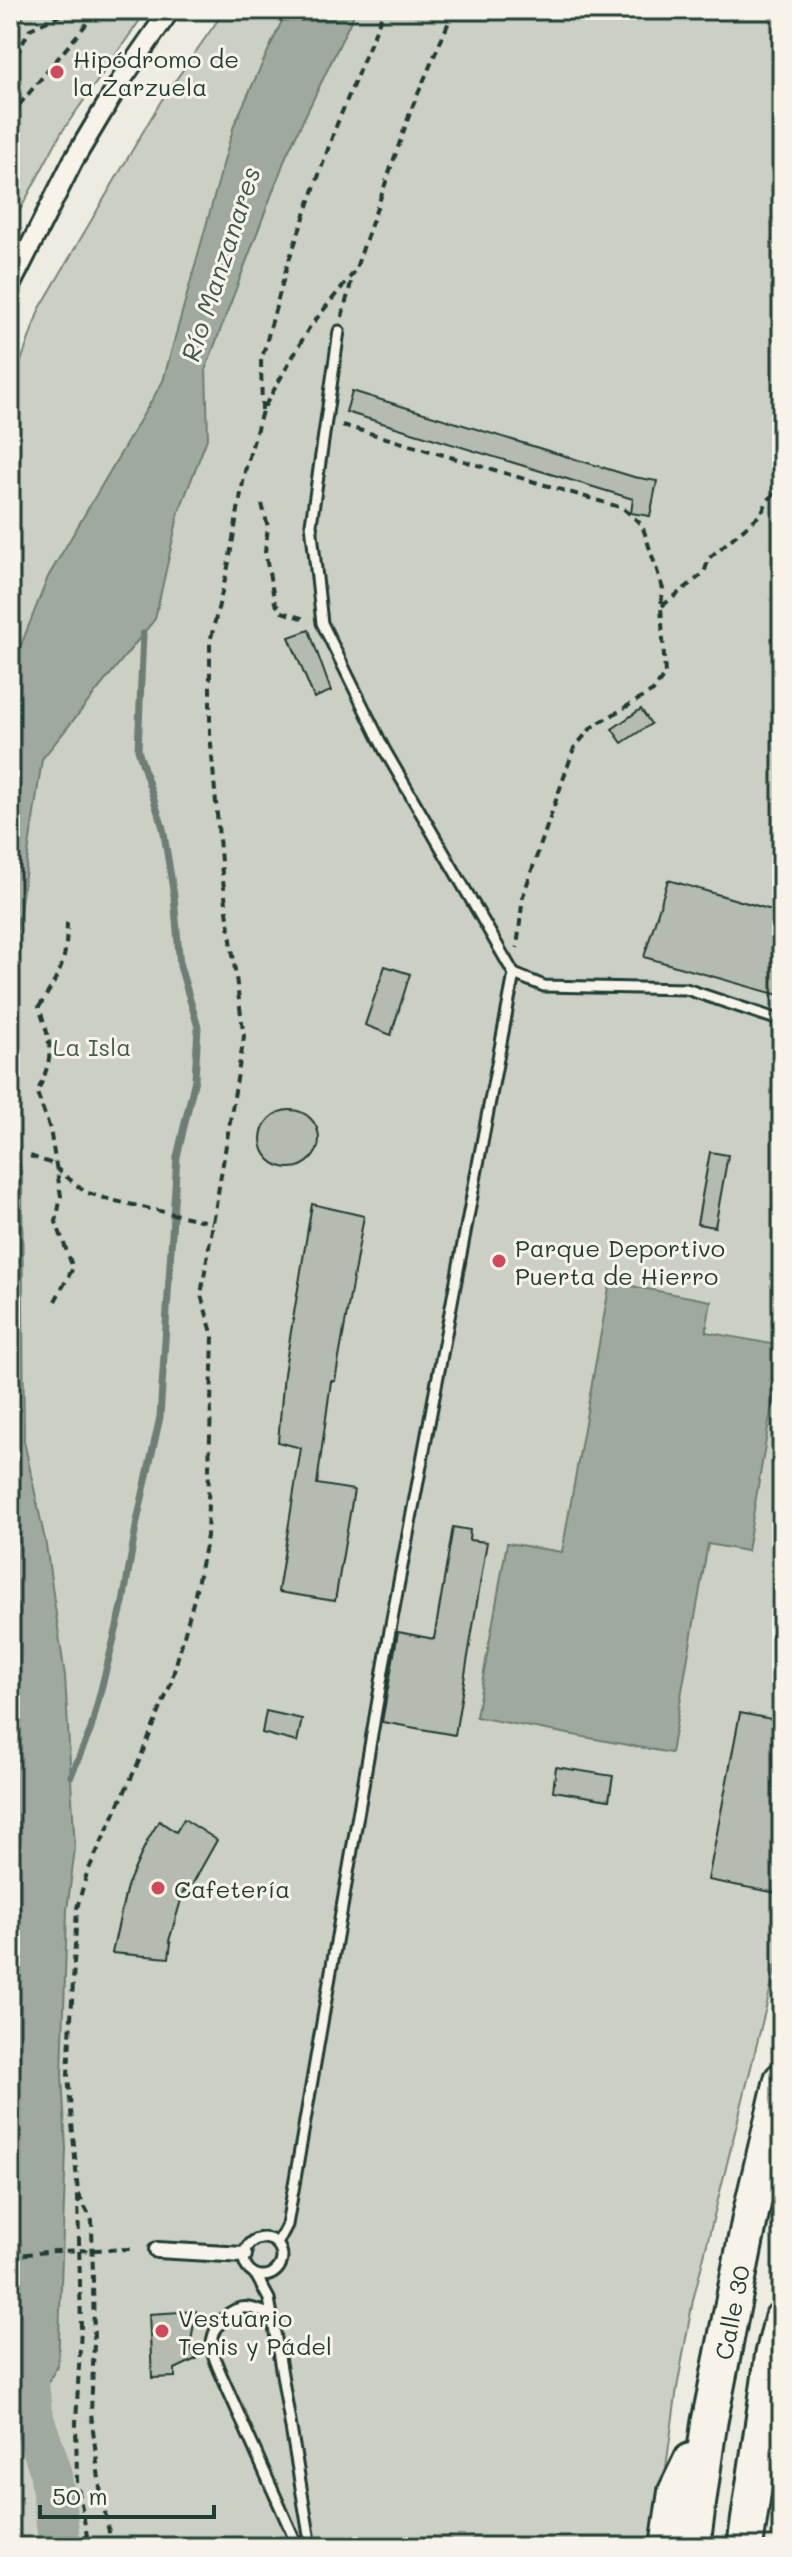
<svg xmlns="http://www.w3.org/2000/svg" width="792" height="2557" viewBox="0 0 792 2557" font-family="Mali,sans-serif">
  <style>
    .green { fill: #cccfc4; stroke: #76867c; stroke-width: 2 }
    .water { fill: #9fa99f; stroke: #6c7e74; stroke-width: 2 }
    .lines { fill: none; stroke-linecap: round; stroke-linejoin: round }
    .stream { stroke: #6c7e74; stroke-width: 7 }
    .river { stroke: #9fa99f; stroke-width: 42 }
    .building { fill: #b5bbb0; stroke: #1f3d34; stroke-width: 2 }
    .service-casing { stroke: #1f3d34; stroke-width: 15 }
    .pedestrian-casing { stroke: #1f3d34; stroke-width: 20 }
    .minor-casing { stroke: #1f3d34; stroke-width: 24 }
    .motorway-casing { stroke: #1f3d34; stroke-width: 40 }
    .path { stroke: #1f3d34; stroke-width: 4; stroke-dasharray: 8 6; stroke-linecap: butt }
    .service { stroke: #f7f3e8; stroke-width: 9 }
    .pedestrian { stroke: #f7f3e8; stroke-width: 14 }
    .minor { stroke: #f7f3e8; stroke-width: 18 }
    .motorway { stroke: #f7f3e8; stroke-width: 34 }
    .path-bridge { stroke: #1f3d34; stroke-width: 4; stroke-dasharray: 8 6; stroke-linecap: butt }
    .poi-dot { fill: #d1495b; stroke: #f7f3e8; stroke-width: 3 }
    .labels { text-anchor: middle; dominant-baseline: central; stroke-width: 6; stroke-linejoin: round; paint-order: stroke }
    .poi-label { font-size: 24px; fill: #1f3d34; stroke: #f7f3e8; text-anchor: start }
    .park-label { font-size: 24px; fill: #425a51; stroke: #f7f3e8 }
    .street-label { font-size: 24px; fill: #1f3d34; stroke: #f7f3e8 }
    .water-label { font-size: 26px; font-style: italic; fill: #3f584f; stroke: #f7f3e8 }
  </style>
  <rect width="100%" height="100%" fill="#eeece1"/>
  <filter id="ink" filterUnits="userSpaceOnUse"><feTurbulence type="fractalNoise" baseFrequency=".0125" numOctaves="2"/><feDisplacementMap in="SourceGraphic" scale="16" xChannelSelector="R" yChannelSelector="G"/><feConvolveMatrix kernelMatrix="1 2 1 2 8 2 1 2 1" color-interpolation-filters="sRGB"/></filter>
  <g filter="url(#ink)">
    <path class="green" d="M 10,10 L 147,10 L 61,133 L 10,229 Z
      M 225,10 L 782,10 L 782,1943 L 693,2300 L 677,2388 L 655,2547 L 10,2547 L 10,393 L 39,310 L 161,101 Z"/>
    <path class="water" d="M 287,10 L 356,10 L 287,154 L 206,368 L 208,436 L 179,512 L 155,619 L 42,759 L 10,978 L 10,673 L 48,577 L 163,381 L 234,125 Z
      M 10,1108 L 22,1177 L 24,1441 L 46,1545 L 65,1676 L 75,1849 L 67,1910 L 62,2076 L 66,2149 L 58,2365 L 31,2413 L 10,2374 Z
      M 610,1282 L 711,1301 L 706,1332 L 782,1346 L 747,1551 L 708,1544 L 671,1753 L 476,1717 L 507,1543 L 562,1552 Z"/>
    <g class="lines">
      <path class="stream" d="M 71,1776 L 91,1729 L 123,1603 L 137,1521 L 160,1417 L 177,1157 L 195,1079 L 198,1027 L 180,966 L 174,896 L 163,828 L 138,750 L 143,634"/>
      <path class="river" d="M 10,2269 L 25,2352 L 31,2413 L 50,2469 L 60,2547"/>
    </g>
    <path class="building" d="M 352,391 L 634,477 L 657,481 L 650,516 L 631,513 L 633,499 L 346,412 Z
      M 309,630 L 331,691 L 314,698 L 289,637 Z
      M 641,709 L 651,724 L 622,743 L 612,729 Z
      M 668,880 L 782,913 L 782,996 L 644,957 Z
      M 385,966 L 410,974 L 391,1035 L 365,1025 Z
      M261 1139a29 29 0 1 1 58 0a29 29 0 1 1-58 0Z
      M 710,1152 L 728,1155 L 715,1227 L 697,1224 Z
      M 312,1204 L 364,1216 L 335,1381 L 331,1381 L 317,1484 L 354,1490 L 335,1601 L 278,1592 L 301,1448 L 278,1442 L 284,1374 Z
      M 453,1527 L 470,1530 L 469,1540 L 487,1542 L 455,1735 L 382,1722 L 398,1632 L 434,1639 Z
      M 266,1711 L 302,1719 L 297,1742 L 262,1733 Z
      M 740,1713 L 782,1721 L 782,1894 L 708,1880 Z
      M 556,1767 L 613,1776 L 609,1800 L 553,1791 Z
      M 184,1819 L 217,1840 L 188,1892 L 184,1890 L 169,1941 L 171,1943 L 169,1958 L 112,1953 L 127,1886 L 147,1841 L 159,1821 L 176,1832 Z
      M 196,2311 L 190,2348 L 196,2359 L 175,2369 L 175,2377 L 152,2378 L 149,2314 Z"/>
    <g class="lines">
      <defs>
        <path id="service" d="M 339,331 L 311,524 L 322,623 L 384,749 L 514,974
          M244 2257a19 19 0 1 1 38 0a19 19 0 1 1-38 0Z
          M 277,2244 L 287,2225 L 392,1619 L 514,974 L 544,986 L 686,989 L 782,1021
          M 256,2275 L 269,2299 L 272,2315 C 262,2312 251,2306 241,2308 C 225,2311 211,2331 212,2347 C 212,2355 217,2364 220,2372 L 298,2547
          M 272,2315 L 311,2547"/>
        <path id="pedestrian" d="M 157,2250 L 244,2255"/>
        <path id="minor" d="M 10,286 L 73,161 L 122,79 L 170,10"/>
        <g id="motorway">
          <path d="M 668,2547 L 676,2492 L 691,2461"/>
          <path id="s1" d="M 692,2547 L 709,2424 L 752,2208 L 782,2080"/>
          <path d="M 745,2547 L 773,2356 L 782,2319"/>
        </g>
      </defs>
      <use href="#service" class="service-casing"/>
      <use href="#pedestrian" class="pedestrian-casing"/>
      <use href="#minor" class="minor-casing"/>
      <use href="#motorway" class="motorway-casing"/>
      <path class="path" d="M 10,28 L 28,10
        M 10,68 L 30,29 L 72,10
        M 10,116 L 98,10
        M 342,317 L 353,275
        M 262,410 L 261,362 L 287,266 L 335,129 L 384,10
        M 342,425 L 623,508 L 642,525 L 663,589 L 661,606 L 665,674 L 653,691 L 592,727 L 574,748 L 523,896 L 517,948
        M 262,504 L 268,527 L 265,552 L 275,603 L 282,612 L 308,620
        M 662,606 L 704,573 L 709,558 L 761,514 L 768,500 L 782,485
        M 30,1156 L 50,1163 L 85,1192 L 111,1200 L 213,1223
        M 55,1301 L 73,1268 L 56,1222 L 61,1196 L 50,1129 L 37,1093 C 55,1053 52,1047 39,1007 C 62,971 67,961 67,918
        M 78,2195 L 81,2328 L 76,2423 L 77,2481 L 89,2547
        M 112,2547 L 100,2488 L 91,2413 L 94,2343 L 92,2221 L 78,2193 L 68,2075 L 77,1908 L 87,1873 L 139,1761 L 170,1686 L 194,1599 L 207,1536 L 213,1336 L 201,1295 L 244,1037 L 222,873 L 210,733 L 210,642 L 228,567 L 245,471 L 262,411 L 309,328 L 355,271 L 411,110 L 454,10"/>
      <use href="#service" class="service"/>
      <use href="#pedestrian" class="pedestrian"/>
      <use href="#minor" class="minor"/>
      <use href="#motorway" class="motorway"/>
      <path class="path-bridge" d="M 10,2256 L 55,2251 L 133,2249"/>
    </g>
  </g>
  <g class="poi-dot">
    <circle cx="57" cy="72" r="8"/>
    <circle cx="499" cy="1261" r="8"/>
    <circle cx="158" cy="1888" r="8"/>
    <circle cx="162" cy="2331" r="8"/>
  </g>
  <g class="labels">
    <g class="poi-label">
      <text x="73" y="58">Hipódromo de<tspan x="73" dy="28">la Zarzuela</tspan></text>
      <text x="515" y="1247">Parque Deportivo<tspan x="515" dy="28">Puerta de Hierro</tspan></text>
      <text x="174" y="1888">Cafetería</text>
      <text x="178" y="2317">Vestuario<tspan x="178" dy="28">Tenis y Pádel</tspan></text>
    </g>
    <g class="park-label">
      <text x="92" y="1046">La Isla</text>
    </g>
    <g class="street-label">
      <text stroke="none"><textPath href="#s1" startOffset="238">Calle 30</textPath></text>
    </g>
    <g class="water-label">
      <text transform="translate(220 264) rotate(-72)">Río Manzanares</text>
    </g>
  </g>
  <rect width="792" height="2557" fill="none" stroke="#f7f3e8" stroke-width="40"/>
  <rect x="20" y="20" width="752" height="2517" fill="none" stroke="#1f3d34" stroke-width="3" filter="url(#ink)"/>
  <path d="M40 2505v12h174v-12" fill="none" stroke="#1f3d34" stroke-width="4"/>
  <text x="52" y="2505" font-size="24" fill="#1f3d34" stroke="#f7f3e8" stroke-width="6" paint-order="stroke">50 m</text>
</svg>
